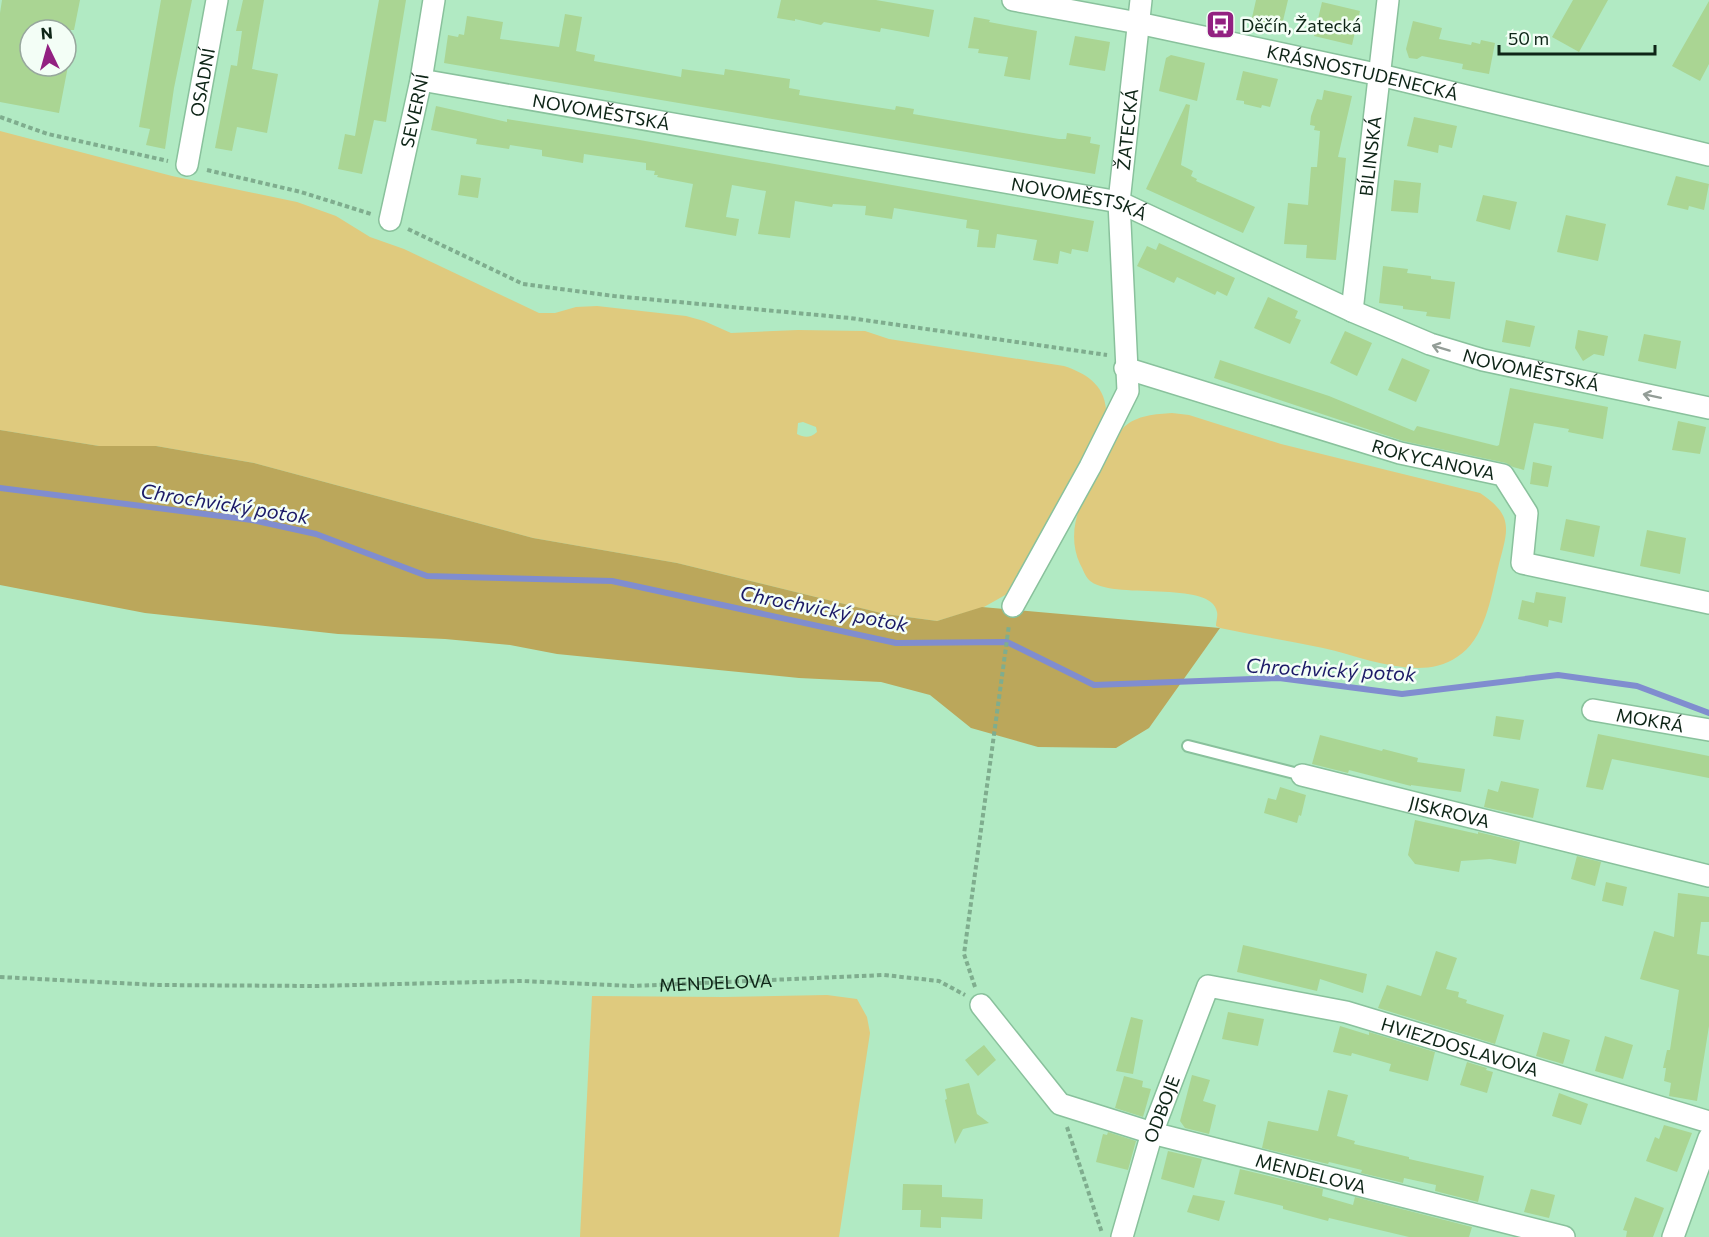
<svg xmlns="http://www.w3.org/2000/svg" width="1709" height="1237" viewBox="0 0 1709 1237" font-family="Commissioner,sans-serif">
  <style>
    .green { fill: #dfca7e; fill-rule: evenodd }
    .forest { fill: #bba75b }
    .lines { fill: none; stroke-linecap: round; stroke-linejoin: round }
    .stream { stroke: #808dcf; stroke-width: 6 }
    .building { fill: #aad593 }
    .service-casing { stroke: #89c19c; stroke-width: 14 }
    .minor-casing { stroke: #89c19c; stroke-width: 24 }
    .path { stroke: #7fad8e; stroke-width: 4; stroke-dasharray: 4.5 3; stroke-linecap: butt }
    .service { stroke: #fff; stroke-width: 10 }
    .minor { stroke: #fff; stroke-width: 21 }
    .oneway { stroke: #939d97 }
    .labels { text-anchor: middle; dominant-baseline: central; stroke-width: 5; stroke-linejoin: round; paint-order: stroke }
    .poi-label { font-size: 18px; fill: #0e2517; stroke: #f3fef6; text-anchor: start }
    .street-label { font-size: 18px; fill: #0e2517; stroke: #f3fef6 }
    .water-label { font-size: 20px; font-style: italic; fill: #1b1a67; stroke: #f3fef6 }
  </style>
  <rect width="100%" height="100%" fill="#b1eac3"/>
  <path class="green" d="M 0,131 L 172,176 L 297,202 L 336,216 L 370,237 L 404,249 L 539,313 L 555,313 L 576,307 L 597,306 L 686,316 L 704,321 L 731,333 L 798,330 L 865,331 L 889,339 L 1064,366 C 1085,373 1104,384 1106,409 L 1072,484 L 1031,558 L 1007,594 L 984,607 L 937,621 L 885,614 L 677,563 L 533,538 L 254,463 L 156,446 L 99,446 L 0,430 ZM 803,422 L 816,427 L 817,432 C 810,438 805,438 797,434 L 798,423 Z
    M 1172,413 L 1189,415 L 1281,444 L 1480,493 C 1516,517 1507,531 1498,568 C 1491,597 1485,640 1457,657 C 1446,665 1431,668 1418,668 C 1386,668 1354,655 1323,648 C 1289,641 1254,635 1220,628 L 1216,626 C 1216,622 1218,616 1217,612 C 1212,579 1110,601 1089,580 C 1085,576 1083,569 1080,564 C 1063,526 1086,491 1106,458 C 1111,449 1117,434 1124,427 C 1137,415 1156,414 1172,413 Z
    M 827,995 L 857,999 L 867,1017 L 870,1033 L 839,1237 L 580,1237 L 592,996 L 723,997 Z"/>
  <path class="forest" d="M 0,430 L 99,446 L 156,446 L 254,463 L 533,538 L 677,563 L 885,614 L 937,621 L 982,607 L 1220,628 L 1149,728 L 1116,748 L 1038,747 L 971,728 L 930,695 L 881,682 L 799,678 L 557,654 L 510,645 L 445,639 L 338,634 L 145,613 L 0,585 Z"/>
  <g class="lines">
    <path class="stream" d="M 0,488 L 252,520 L 316,534 L 427,576 L 612,581 L 896,643 L 1007,642 L 1094,685 L 1279,678 L 1402,694 L 1558,675 L 1637,686 L 1709,713"/>
  </g>
  <path class="building" d="M 2,0 L 80,0 L 74,30 L 30,30 L 30,66 L 68,66 L 59,113 L 0,102 L 0,13 Z
    M 161,0 L 192,0 L 174,88 L 165,149 L 146,145 L 150,129 L 139,127 Z
    M 243,0 L 264,0 L 252,69 L 278,74 L 267,133 L 237,127 L 232,151 L 215,148 L 231,65 L 237,66 L 242,31 L 236,31 Z
    M 379,0 L 406,0 L 386,122 L 374,120 L 362,174 L 338,169 L 345,134 L 355,136 Z
    M 781,0 L 876,0 L 934,10 L 929,37 L 881,28 L 880,32 L 824,22 L 821,25 L 795,19 L 795,21 L 777,18 Z
    M 1256,0 L 1288,0 L 1281,29 L 1251,22 Z
    M 1573,0 L 1608,0 L 1579,52 L 1552,37 Z
    M 1709,1 L 1709,64 L 1700,81 L 1672,66 Z
    M 1322,2 L 1360,11 L 1352,45 L 1314,36 Z
    M 565,14 L 582,17 L 576,51 L 595,55 L 594,61 L 681,77 L 682,69 L 724,75 L 725,69 L 790,79 L 789,88 L 800,90 L 799,95 L 895,110 L 896,106 L 914,109 L 913,114 L 1059,139 L 1066,139 L 1067,133 L 1091,137 L 1090,143 L 1100,145 L 1095,174 L 444,63 L 448,35 L 458,37 L 459,34 L 464,35 L 467,16 L 503,22 L 500,39 L 559,47 Z
    M 974,17 L 990,20 L 989,22 L 1037,31 L 1030,80 L 1004,76 L 1008,57 L 978,53 L 979,49 L 968,48 Z
    M 1413,21 L 1442,28 L 1439,39 L 1471,45 L 1472,42 L 1480,44 L 1481,40 L 1495,43 L 1489,74 L 1462,69 L 1463,64 L 1422,56 L 1417,59 L 1409,58 L 1406,49 Z
    M 1075,36 L 1110,42 L 1105,71 L 1069,65 Z
    M 1171,55 L 1205,63 L 1197,101 L 1159,91 L 1166,58 Z
    M 1243,71 L 1278,79 L 1270,107 L 1262,105 L 1261,108 L 1244,104 L 1244,101 L 1236,100 Z
    M 1324,90 L 1352,96 L 1338,157 L 1346,158 L 1336,260 L 1306,258 L 1307,245 L 1284,244 L 1288,203 L 1308,205 L 1311,167 L 1317,167 L 1320,131 L 1314,130 L 1315,126 L 1310,125 L 1311,116 L 1317,99 L 1322,100 Z
    M 1186,104 L 1190,105 L 1181,165 L 1193,171 L 1191,176 L 1197,179 L 1196,181 L 1255,207 L 1243,233 L 1146,189 Z
    M 436,106 L 507,122 L 507,119 L 634,139 L 1094,221 L 1088,252 L 1072,249 L 1071,254 L 1060,251 L 1058,264 L 1033,260 L 1037,240 L 997,234 L 995,248 L 977,247 L 979,230 L 966,228 L 967,220 L 894,208 L 892,219 L 865,215 L 866,206 L 833,204 L 832,207 L 795,201 L 790,238 L 758,234 L 766,191 L 732,185 L 726,217 L 739,219 L 736,236 L 685,227 L 693,184 L 657,177 L 658,175 L 654,175 L 655,171 L 646,170 L 646,163 L 584,154 L 583,163 L 542,156 L 542,150 L 510,145 L 509,149 L 476,144 L 477,139 L 431,130 Z
    M 1414,117 L 1457,126 L 1452,148 L 1439,145 L 1438,153 L 1407,146 Z
    M 461,175 L 481,178 L 478,198 L 458,195 Z
    M 1676,176 L 1709,184 L 1704,210 L 1689,206 L 1688,210 L 1667,205 Z
    M 1394,180 L 1421,183 L 1418,213 L 1391,211 Z
    M 1483,195 L 1517,202 L 1510,230 L 1476,221 Z
    M 1566,215 L 1606,224 L 1598,261 L 1557,252 Z
    M 1159,243 L 1235,278 L 1227,296 L 1217,291 L 1215,295 L 1177,277 L 1174,283 L 1137,266 L 1147,246 L 1156,250 Z
    M 1383,266 L 1408,269 L 1407,273 L 1431,276 L 1431,279 L 1455,282 L 1450,319 L 1426,316 L 1427,312 L 1403,309 L 1403,306 L 1379,303 Z
    M 1268,297 L 1298,311 L 1295,318 L 1301,320 L 1290,344 L 1254,328 Z
    M 1506,320 L 1535,326 L 1530,347 L 1502,342 Z
    M 1578,330 L 1608,336 L 1604,356 L 1594,354 L 1583,361 L 1575,348 Z
    M 1345,331 L 1372,343 L 1357,376 L 1330,363 Z
    M 1644,334 L 1681,341 L 1676,369 L 1638,361 Z
    M 1402,358 L 1430,370 L 1416,402 L 1388,390 Z
    M 1220,360 L 1329,396 L 1414,431 L 1417,426 L 1497,446 L 1499,445 L 1510,388 L 1608,407 L 1603,439 L 1568,432 L 1569,429 L 1534,423 L 1524,470 L 1513,467 L 1506,463 L 1403,441 L 1214,378 Z
    M 1678,421 L 1706,427 L 1700,454 L 1672,450 Z
    M 1533,462 L 1552,466 L 1548,487 L 1530,484 Z
    M 1566,519 L 1600,526 L 1594,557 L 1560,550 Z
    M 1647,530 L 1686,538 L 1680,574 L 1640,566 Z
    M 1536,592 L 1566,597 L 1562,623 L 1549,620 L 1548,627 L 1518,619 L 1522,600 L 1534,603 Z
    M 1496,716 L 1524,720 L 1520,740 L 1493,736 Z
    M 1598,734 L 1709,756 L 1709,778 L 1612,759 L 1603,790 L 1586,787 Z
    M 1320,735 L 1382,751 L 1383,749 L 1418,758 L 1417,762 L 1465,769 L 1461,792 L 1411,785 L 1411,786 L 1349,770 L 1348,773 L 1312,764 Z
    M 1501,781 L 1539,789 L 1533,818 L 1484,807 L 1488,789 L 1498,792 Z
    M 1280,787 L 1306,795 L 1301,816 L 1299,815 L 1297,823 L 1264,813 L 1268,798 L 1276,800 Z
    M 1415,820 L 1478,834 L 1478,832 L 1520,842 L 1516,864 L 1490,859 L 1461,861 L 1459,872 L 1415,864 L 1408,855 Z
    M 1577,856 L 1601,862 L 1595,886 L 1571,879 Z
    M 1606,882 L 1627,887 L 1623,906 L 1602,901 Z
    M 1678,893 L 1709,897 L 1709,922 L 1701,922 L 1697,954 L 1709,956 L 1709,1026 L 1697,1101 L 1669,1096 L 1671,1083 L 1664,1081 L 1666,1068 L 1663,1068 L 1667,1050 L 1670,1050 L 1679,990 L 1640,979 L 1654,931 L 1674,937 Z
    M 1243,945 L 1367,974 L 1363,993 L 1320,979 L 1317,991 L 1237,972 Z
    M 1436,951 L 1457,958 L 1446,989 L 1459,992 L 1458,997 L 1467,1000 L 1466,1003 L 1504,1015 L 1495,1044 L 1378,1008 L 1387,985 L 1421,996 Z
    M 1228,1012 L 1264,1019 L 1258,1046 L 1222,1039 Z
    M 1131,1017 L 1143,1020 L 1133,1074 L 1116,1071 Z
    M 1340,1026 L 1369,1035 L 1369,1032 L 1435,1052 L 1428,1081 L 1389,1071 L 1391,1064 L 1352,1053 L 1351,1056 L 1333,1052 Z
    M 1543,1032 L 1570,1040 L 1563,1064 L 1536,1056 Z
    M 1605,1036 L 1633,1045 L 1623,1079 L 1595,1071 Z
    M 984,1045 L 996,1060 L 978,1076 L 965,1060 Z
    M 1467,1062 L 1487,1068 L 1486,1070 L 1493,1072 L 1487,1093 L 1460,1085 Z
    M 1192,1075 L 1210,1080 L 1203,1101 L 1216,1105 L 1209,1134 L 1185,1128 L 1180,1121 Z
    M 1124,1076 L 1143,1081 L 1142,1087 L 1151,1089 L 1143,1117 L 1115,1108 Z
    M 969,1083 L 977,1114 L 989,1123 L 963,1129 L 955,1144 L 945,1100 L 947,1099 L 945,1089 Z
    M 1328,1090 L 1348,1095 L 1337,1136 L 1355,1141 L 1354,1144 L 1409,1157 L 1409,1159 L 1484,1176 L 1478,1202 L 1435,1191 L 1436,1185 L 1404,1178 L 1403,1183 L 1361,1173 L 1362,1170 L 1329,1162 L 1328,1164 L 1262,1148 L 1268,1121 L 1318,1131 Z
    M 1559,1093 L 1588,1104 L 1581,1125 L 1552,1116 Z
    M 1664,1125 L 1692,1133 L 1677,1172 L 1646,1161 L 1655,1137 L 1659,1139 Z
    M 1108,1132 L 1136,1141 L 1128,1170 L 1096,1162 L 1103,1134 L 1107,1135 Z
    M 1168,1151 L 1202,1159 L 1194,1188 L 1161,1179 Z
    M 1240,1169 L 1323,1189 L 1322,1196 L 1353,1205 L 1355,1197 L 1472,1227 L 1469,1237 L 1409,1237 L 1329,1218 L 1328,1221 L 1283,1209 L 1283,1206 L 1234,1194 Z
    M 903,1184 L 942,1185 L 942,1197 L 983,1199 L 982,1219 L 941,1217 L 941,1228 L 920,1227 L 921,1210 L 902,1210 Z
    M 1531,1189 L 1555,1195 L 1549,1218 L 1524,1212 Z
    M 1193,1195 L 1225,1201 L 1219,1221 L 1187,1212 Z
    M 1635,1197 L 1664,1208 L 1653,1237 L 1626,1237 L 1627,1231 L 1623,1230 Z"/>
  <g class="lines">
    <defs>
      <path id="service" d="M 1188,746 L 1302,775"/>
      <g id="minor">
        <path id="s2" d="M 1013,0 L 1138,23 L 1380,75 L 1709,155"/>
        <path id="s3" d="M 421,80 L 1119,202 L 1352,311 L 1430,344 L 1483,360 L 1709,408"/>
        <path id="s4" d="M 187,165 L 217,0"/>
        <path id="s5" d="M 390,220 L 421,80 L 434,0"/>
        <path id="s6" d="M 1352,311 L 1388,0"/>
        <path id="s7" d="M 1125,368 L 1400,453 L 1503,475 L 1527,513 L 1522,563 L 1709,603"/>
        <path id="s8" d="M 1013,606 L 1090,467 L 1128,391 L 1119,202 L 1141,0"/>
        <path id="s9" d="M 1593,710 L 1709,730"/>
        <path id="s10" d="M 1302,775 L 1709,876"/>
        <path id="s11" d="M 981,1005 L 1060,1104 L 1152,1133 L 1564,1237"/>
        <path id="s12" d="M 1122,1237 L 1152,1133 L 1208,986 L 1346,1012 L 1709,1122"/>
        <path d="M 1673,1237 L 1709,1138"/>
      </g>
    </defs>
    <use href="#service" class="service-casing"/>
    <use href="#minor" class="minor-casing"/>
    <g class="path">
      <path d="M 0,117 L 48,134 L 168,161"/>
      <path d="M 207,170 L 301,192 L 371,214"/>
      <path d="M 408,229 L 523,284 L 614,296 L 850,318 L 1107,355"/>
      <path id="s1" d="M 0,977 L 157,985 L 316,986 L 522,981 L 633,986 L 884,975 L 939,981 L 965,995"/>
      <path d="M 975,987 L 964,954 L 1009,625"/>
      <path d="M 1067,1127 L 1102,1233"/>
    </g>
    <use href="#service" class="service"/>
    <use href="#minor" class="minor"/>
  </g>
  <defs><path id="oneway-shaft" d="M-6 0H5M1.5-3L5.5 0L1.5 3" fill="none" stroke-width="1.6" stroke-linecap="round" stroke-linejoin="round" transform="scale(1.5)"/></defs>
  <g class="oneway">
    <use href="#oneway-shaft" transform="translate(1441 348) rotate(-163)"/>
    <use href="#oneway-shaft" transform="translate(1652 396) rotate(-168)"/>
  </g>
  <defs>
    <symbol id="bus-square" viewBox="-11 -11 22 22"><rect x="-9" y="-9" width="18" height="18" rx="4" fill="#922181" stroke="#f3fef6"/><path d="M-5-6H5V4H4V6H2V4H-2V6H-4V4H-5ZM-3.5-4V0h7V-4ZM-3.5 1.2v1.5H-2V1.2ZM2 1.2v1.5H3.5V1.2Z" fill="#fff"/></symbol>
  </defs>
  <g fill-rule="evenodd">
    <use href="#bus-square" x="1204" y="8" width="33" height="33"/>
  </g>
  <g class="labels">
    <g class="poi-label">
      <text x="1241" y="25">Děčín, Žatecká</text>
    </g>
    <g class="street-label">
      <text stroke="none"><textPath href="#s2" startOffset="357">KRÁSNOSTUDENECKÁ</textPath></text>
      <text stroke="none"><textPath href="#s4" startOffset="84">OSADNÍ</textPath></text>
      <text stroke="none"><textPath href="#s5" startOffset="112">SEVERNÍ</textPath></text>
      <text stroke="none"><textPath href="#s3" startOffset="183">NOVOMĚSTSKÁ</textPath></text>
      <text stroke="none"><textPath href="#s8" startOffset="506">ŽATECKÁ</textPath></text>
      <text stroke="none"><textPath href="#s6" startOffset="156">BÍLINSKÁ</textPath></text>
      <text stroke="none"><textPath href="#s3" startOffset="669">NOVOMĚSTSKÁ</textPath></text>
      <text stroke="none"><textPath href="#s3" startOffset="1155">NOVOMĚSTSKÁ</textPath></text>
      <text stroke="none"><textPath href="#s7" startOffset="322">ROKYCANOVA</textPath></text>
      <text stroke="none"><textPath href="#s9" startOffset="58">MOKRÁ</textPath></text>
      <text stroke="none"><textPath href="#s10" startOffset="152">JISKROVA</textPath></text>
      <text stroke="none"><textPath href="#s1" startOffset="716">MENDELOVA</textPath></text>
      <text stroke="none"><textPath href="#s12" startOffset="525">HVIEZDOSLAVOVA</textPath></text>
      <text stroke="none"><textPath href="#s12" startOffset="134">ODBOJE</textPath></text>
      <text stroke="none"><textPath href="#s11" startOffset="387">MENDELOVA</textPath></text>
    </g>
    <g class="water-label">
      <text transform="translate(225 503) rotate(9)">Chrochvický potok</text>
      <text transform="translate(824 608) rotate(11)">Chrochvický potok</text>
      <text transform="translate(1331 669) rotate(3)">Chrochvický potok</text>
    </g>
  </g>
  <g transform="translate(48 48) rotate(355)"><circle r="28" fill="#f3fef6" stroke="#97a79d" stroke-width="1.5"/>
  <path d="M0-4.5L10 22L0 15L-10 22Z" fill="#922181"/>
  <text y="-9" font-size="16" font-weight="bold" text-anchor="middle" fill="#0e2517">N</text>
  </g>
  <path d="M1499 45v9h156v-9" fill="none" stroke="#0e2517" stroke-width="3"/>
  <text x="1508" y="45" font-size="18" fill="#0e2517" stroke="#f3fef6" stroke-width="4.5" paint-order="stroke">50 m</text>
</svg>
